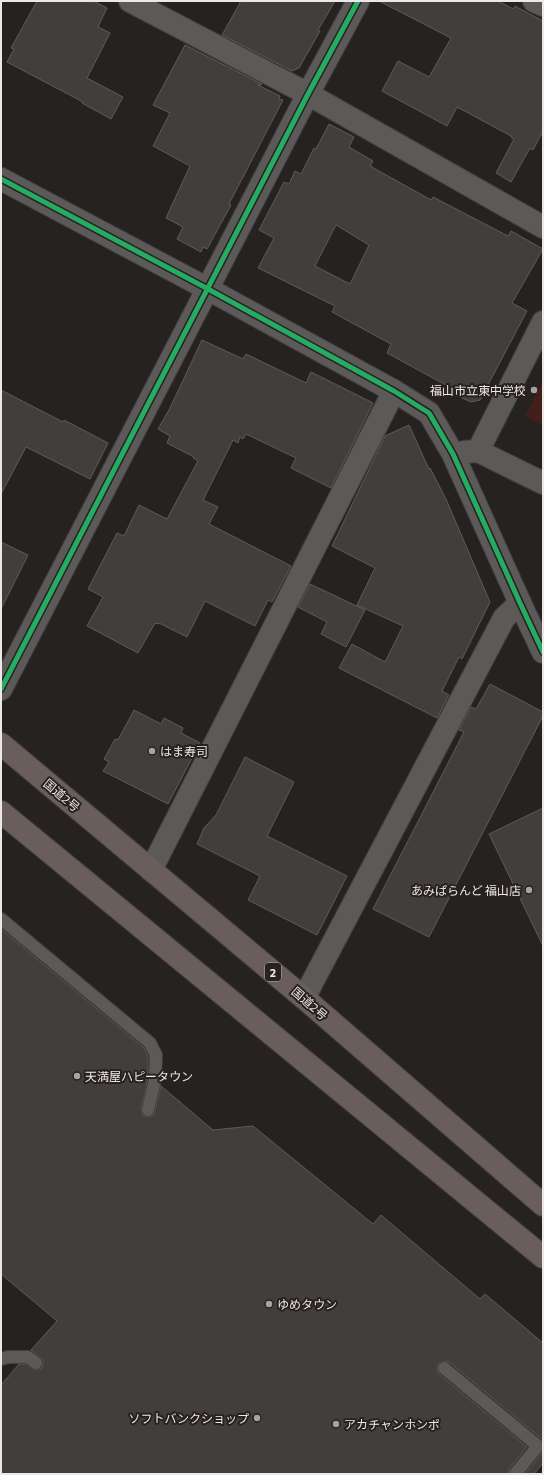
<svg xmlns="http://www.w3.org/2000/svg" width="544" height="1475" viewBox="0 0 544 1475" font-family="Commissioner,'Noto Sans JP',sans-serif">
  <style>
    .green { fill: #431f1c }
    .building { fill: #413e3d; stroke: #5e5b5a; fill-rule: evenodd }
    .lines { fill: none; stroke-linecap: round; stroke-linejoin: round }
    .lane-casing { stroke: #43403f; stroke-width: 14 }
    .street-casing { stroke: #43403f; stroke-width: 24 }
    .secondary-casing { stroke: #43403f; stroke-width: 24 }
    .highway-casing { stroke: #43403f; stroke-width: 24 }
    .lane { stroke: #5c5959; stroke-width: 12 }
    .street { stroke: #5c5959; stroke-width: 22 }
    .secondary { stroke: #5c5959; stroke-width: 22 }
    .highway { stroke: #695e5c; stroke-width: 22 }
    .cycleway-casing { stroke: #272120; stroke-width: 8 }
    .cycleway { stroke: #26ab63; stroke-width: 5 }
    .poi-dot { fill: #a7a3a2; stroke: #272120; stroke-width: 1.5 }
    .labels { text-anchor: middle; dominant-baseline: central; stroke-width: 4; stroke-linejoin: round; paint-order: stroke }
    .shield { fill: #272120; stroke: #b1acab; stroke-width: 1 }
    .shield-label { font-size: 11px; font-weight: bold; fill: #ece8e7 }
    .poi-label { font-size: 12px; fill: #ece8e7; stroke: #272120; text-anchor: start }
    .street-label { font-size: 12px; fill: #ece8e7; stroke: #272120 }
  </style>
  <rect width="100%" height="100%" fill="#262221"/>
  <path class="green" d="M 543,381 L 543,425 L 525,416 Z"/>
  <path class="building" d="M 37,1 L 93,1 L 107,8 L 98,27 L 110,33 L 87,78 L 123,97 L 111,119 L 82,103 L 83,102 L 7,62 L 14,49 L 11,48 Z
    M 241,1 L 335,1 L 318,30 L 320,31 L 299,68 L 292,71 L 222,35 Z
    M 379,1 L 498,1 L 513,9 L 515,6 L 543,21 L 543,131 L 533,150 L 530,148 L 511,182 L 496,173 L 514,139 L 511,137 L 511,136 L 457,107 L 447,126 L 382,91 L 398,61 L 429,77 L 451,38 Z
    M 185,45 L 262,84 L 258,85 L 280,96 L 279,99 L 283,100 L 229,204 L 231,205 L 207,249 L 203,247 L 201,252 L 177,239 L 183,227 L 166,218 L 190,166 L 153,146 L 170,113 L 153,105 Z
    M 329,124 L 354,137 L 349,147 L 373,161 L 370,166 L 431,200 L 433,197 L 508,236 L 511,231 L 543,249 L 512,303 L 527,311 L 480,400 L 471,402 L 453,394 L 455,390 L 387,353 L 391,344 L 332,312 L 335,306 L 258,268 L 274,238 L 259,230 L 284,182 L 289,184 L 295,171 L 301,174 L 314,148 L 316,149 ZM 336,225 L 369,245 L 350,284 L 315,266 Z
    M 202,340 L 243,359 L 246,354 L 306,383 L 311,372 L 373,403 L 331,488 L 291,468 L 296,458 L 246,434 L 243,439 L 240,437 L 238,443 L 233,440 L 203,500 L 218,507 L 209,524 L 291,566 L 272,602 L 268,600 L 255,626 L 205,601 L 187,637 L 159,623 L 158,624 L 155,623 L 138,653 L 87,626 L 103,597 L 88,589 L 117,533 L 124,536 L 139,505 L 167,519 L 198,461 L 193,458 L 194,457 L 167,443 L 170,436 L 158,429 L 169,410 Z
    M 1,390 L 63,422 L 64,420 L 108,443 L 90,479 L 26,447 L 1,494 Z
    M 409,425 L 429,469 L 430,468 L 446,499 L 490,602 L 462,659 L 459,657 L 442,691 L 449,695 L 437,718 L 339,668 L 352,644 L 385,662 L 403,626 L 357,605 L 375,568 L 332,546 L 385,436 Z
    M 1,542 L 28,555 L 1,609 Z
    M 310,584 L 365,610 L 346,647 L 321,634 L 327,622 L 298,607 Z
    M 490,684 L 543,712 L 543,716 L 429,937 L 373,909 L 464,732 L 459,730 L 471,707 L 476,709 Z
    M 134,710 L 161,724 L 164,718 L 183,728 L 181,733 L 200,743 L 168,804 L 103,771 L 109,762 L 104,759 L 115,739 L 118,740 Z
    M 245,757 L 294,782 L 267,836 L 347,876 L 317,935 L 248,900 L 260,876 L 197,844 L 204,828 L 216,815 Z
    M 543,808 L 543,946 L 489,834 Z
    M 1,929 L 144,1048 L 148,1057 L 148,1079 L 141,1109 L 143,1116 L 150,1117 L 154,1115 L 161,1086 L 213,1130 L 253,1126 L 373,1224 L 381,1215 L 480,1299 L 485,1294 L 543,1343 L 543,1440 L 449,1362 L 445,1361 L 439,1363 L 437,1366 L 437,1370 L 439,1374 L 527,1447 L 509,1469 L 508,1474 L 1,1474 L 1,1385 L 19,1364 L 26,1364 L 35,1370 L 42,1368 L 43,1364 L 43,1360 L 31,1350 L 57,1321 L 1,1274 Z
    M 543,1452 L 543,1463 L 534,1474 L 525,1474 Z"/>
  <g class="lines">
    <defs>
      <path id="lane" d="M 1,919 L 150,1043 L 156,1055 L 155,1080 L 148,1110
        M 1,1359 L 8,1357 L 28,1357 L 36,1363
        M 444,1368 L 538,1446 L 515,1474"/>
      <path id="street" d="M 130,1 L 308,94 L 543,227
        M 534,1 L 543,5
        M 478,451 L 543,322
        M 464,452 L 478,451 L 543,483
        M 1,689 L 308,94 L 358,1
        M 151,870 L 394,391
        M 304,998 L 504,618 L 520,603"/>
      <path id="secondary" d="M 1,179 L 208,289 L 394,391 L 429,413 L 453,454 L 520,603 L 543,652"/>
      <path id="highway" d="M 1,744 L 304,998 L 543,1205
        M 1,812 L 543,1257"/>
    </defs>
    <use href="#lane" class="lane-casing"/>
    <use href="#street" class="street-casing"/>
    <use href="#secondary" class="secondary-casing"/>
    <use href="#highway" class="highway-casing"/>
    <use href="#lane" class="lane"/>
    <use href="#street" class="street"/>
    <use href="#secondary" class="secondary"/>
    <use href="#highway" class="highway"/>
    <defs>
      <path id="cycleway" d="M 1,179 L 208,289 L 394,391 L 429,413 L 453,454 L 520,603 L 543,652
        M 1,689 L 308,94 L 358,1"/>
    </defs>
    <use href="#cycleway" class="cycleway-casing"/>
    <use href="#cycleway" class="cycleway"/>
  </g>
  <g class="poi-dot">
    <circle cx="534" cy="390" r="4"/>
    <circle cx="152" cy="751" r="4"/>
    <circle cx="529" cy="890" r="4"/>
    <circle cx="77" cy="1076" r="4"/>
    <circle cx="269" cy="1304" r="4"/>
    <circle cx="257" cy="1418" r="4"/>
    <circle cx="336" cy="1424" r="4"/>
  </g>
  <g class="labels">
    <rect class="shield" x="265" y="963" width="16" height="18" rx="3"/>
    <g class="shield-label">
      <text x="273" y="972">2</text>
    </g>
    <g class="poi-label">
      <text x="526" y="390" text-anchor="end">福山市立東中学校</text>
      <text x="160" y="751">はま寿司</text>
      <text x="521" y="890" text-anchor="end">あみぱらんど 福山店</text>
      <text x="85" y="1076">天満屋ハピータウン</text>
      <text x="277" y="1304">ゆめタウン</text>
      <text x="249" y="1418" text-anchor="end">ソフトバンクショップ</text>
      <text x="344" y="1424">アカチャンホンポ</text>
    </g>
    <g class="street-label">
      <text transform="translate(62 795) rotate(40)">国道2号</text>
      <text transform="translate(310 1003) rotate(41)">国道2号</text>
    </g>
  </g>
  <rect width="544" height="1475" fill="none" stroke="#ece8e7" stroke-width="4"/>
</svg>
